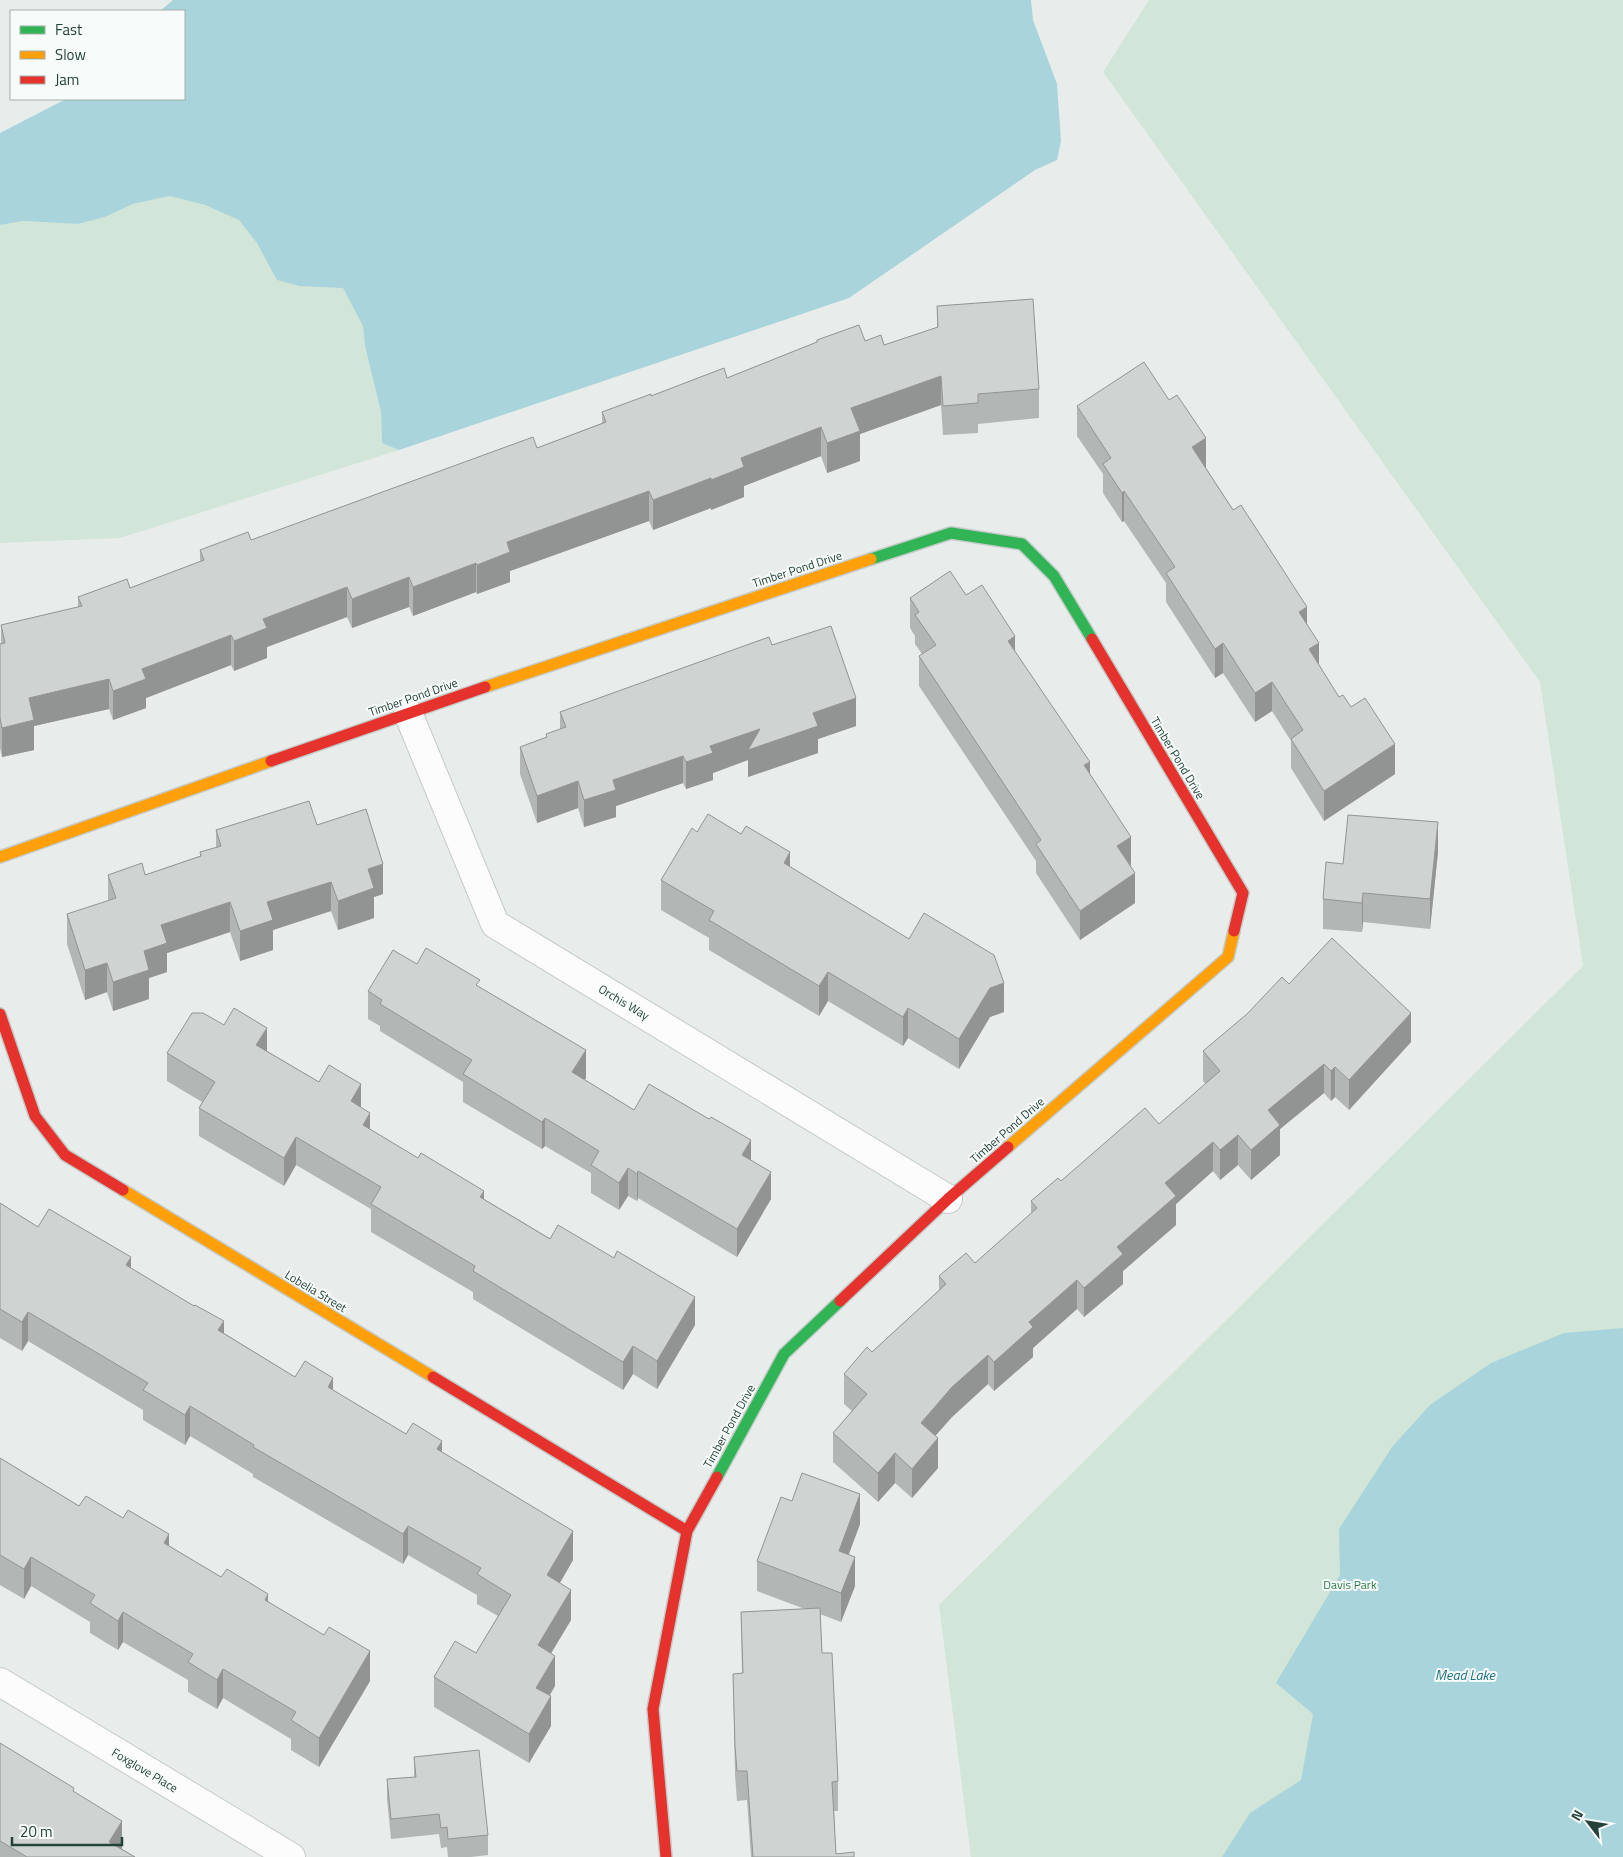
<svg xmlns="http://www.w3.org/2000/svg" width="1623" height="1857" viewBox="0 0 1623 1857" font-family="'Titillium Web',sans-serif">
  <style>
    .green { fill: #d1e6d8 }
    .water { fill: #a9d4db }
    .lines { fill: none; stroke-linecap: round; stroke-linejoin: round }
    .street-casing { stroke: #c5cac8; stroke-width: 30 }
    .fast-casing { stroke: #c3cbc8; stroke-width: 14 }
    .slow-casing { stroke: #c3cbc8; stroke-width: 14 }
    .jam-casing { stroke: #c3cbc8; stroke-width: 14 }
    .street { stroke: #fcfcfc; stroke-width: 28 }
    .fast { stroke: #30b455; stroke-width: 11 }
    .slow { stroke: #ff9f0a; stroke-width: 11 }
    .jam { stroke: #e5322d; stroke-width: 11 }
    .wall { fill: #b2b6b5 }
    .shaded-wall { fill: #919493 }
    .building { fill: #cfd4d2; stroke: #919493 }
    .labels { text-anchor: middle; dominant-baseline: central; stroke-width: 4; stroke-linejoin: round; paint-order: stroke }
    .street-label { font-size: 12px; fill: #24423a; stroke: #f7fbf9 }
    .park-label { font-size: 12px; fill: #2d7a4b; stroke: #f7fbf9 }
    .water-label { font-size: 14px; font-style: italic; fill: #1c6f80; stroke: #f7fbf9 }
  </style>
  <rect width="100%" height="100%" fill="#e8edeb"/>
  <path class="green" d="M 1149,0 L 1623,0 L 1623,1857 L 971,1857 L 939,1605 L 1583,966 L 1540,682 L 1103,72 Z
    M 170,196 C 187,200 228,210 240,221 C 257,237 267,260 277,280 L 299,286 L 343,287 L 363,326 L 365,346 L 381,412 L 382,443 L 399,450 L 120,538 L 0,543 L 0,225 L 23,221 L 78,224 L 105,217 L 133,204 Z"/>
  <path class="water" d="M 173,0 L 1031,0 L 1033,20 L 1057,84 L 1061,141 L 1057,160 L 1035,170 L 849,298 L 399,450 L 382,443 L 381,412 L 365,346 L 363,326 L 343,288 L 299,286 L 277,280 L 257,243 L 239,220 L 205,205 L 170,196 L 133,204 L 105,217 L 78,224 L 23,221 L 0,225 L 0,133 L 66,99 L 184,99 L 184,11 L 160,11 Z
    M 1623,1328 L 1623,1857 L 1222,1857 L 1250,1813 L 1301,1780 L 1313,1714 L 1276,1683 L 1340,1575 L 1339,1529 L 1392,1447 L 1430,1405 L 1491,1363 L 1564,1333 Z"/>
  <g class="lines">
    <defs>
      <path id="street" d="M 408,713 L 495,924 L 948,1199
        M 0,1682 L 291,1857"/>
      <path id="fast" d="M 871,559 L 951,533 L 1022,544 L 1054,576 L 1092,639
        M 717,1477 L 784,1354 L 840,1301"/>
      <path id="slow" d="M 485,687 L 871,559
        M 0,857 L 271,761
        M 1008,1147 L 1228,957 L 1234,931
        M 123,1190 L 433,1377"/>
      <path id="jam" d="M 1092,639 L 1243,893 L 1234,931
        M 271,761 L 485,687
        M 0,1014 L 35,1116 L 65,1155 L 123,1190
        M 840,1301 L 948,1199 L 1008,1147
        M 433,1377 L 687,1531
        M 666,1857 L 653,1709 L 687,1531 L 717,1477"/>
    </defs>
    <use href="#street" class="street-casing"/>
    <use href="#fast" class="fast-casing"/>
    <use href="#slow" class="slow-casing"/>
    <use href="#jam" class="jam-casing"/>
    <use href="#street" class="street"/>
    <use href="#fast" class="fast"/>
    <use href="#slow" class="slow"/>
    <use href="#jam" class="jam"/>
  </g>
  <path class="wall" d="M 937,306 L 1039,389 L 1039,418 L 978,424 L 978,433 L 943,435 L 941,405 L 860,434 L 860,461 L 827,473 L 821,456 L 744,486 L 744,497 L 711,510 L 711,508 L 653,530 L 649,521 L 510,571 L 510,582 L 477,594 L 476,592 L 413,616 L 409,607 L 352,628 L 347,617 L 267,647 L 267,658 L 234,671 L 231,665 L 146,698 L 146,708 L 113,720 L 109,709 L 34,726 L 34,750 L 2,757 L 0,748 L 0,644 L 1,644 L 1,625 L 78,607 L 78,597 L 130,588 L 200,562 L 200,550 L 251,540 L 537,448 L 602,423 L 602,412 L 651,396 L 727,378 L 817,342 L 817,340 L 865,341 L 884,345 L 937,328 Z
    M 1077,406 L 1206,468 L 1307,624 L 1319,666 L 1339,697 L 1395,774 L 1324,821 L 1291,768 L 1291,741 L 1272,711 L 1255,722 L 1223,673 L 1215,678 L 1166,602 L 1166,583 L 1124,521 L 1122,522 L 1103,493 L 1103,474 L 1077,436 Z
    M 966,595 L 1015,651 L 1090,774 L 1131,866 L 1135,903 L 1080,940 L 1036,873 L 1036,861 L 919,686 L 919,656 L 922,654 L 915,644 L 915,636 L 910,628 L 910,598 Z
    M 772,645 L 856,726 L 818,739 L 818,753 L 748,777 L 748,760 L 713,773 L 713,780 L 686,789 L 683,783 L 616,806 L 616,817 L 584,827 L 578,808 L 537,823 L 520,774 L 520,747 L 546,738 L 546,734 L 560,729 L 560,712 Z
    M 317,825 L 383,894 L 374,897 L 374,918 L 338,930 L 331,911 L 273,930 L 273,950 L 240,961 L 230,932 L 167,953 L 167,972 L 149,978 L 149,999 L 113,1011 L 107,992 L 85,1000 L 67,944 L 67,914 L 108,901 L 108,875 L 145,875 L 200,856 L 200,852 L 216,848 L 216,830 Z
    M 697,832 L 790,867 L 1004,1012 L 990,1017 L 959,1069 L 908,1038 L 903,1046 L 828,1001 L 819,1016 L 709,950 L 709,938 L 661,910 L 661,880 Z
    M 1438,852 L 1430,929 L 1363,922 L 1362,932 L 1323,929 L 1323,899 L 1343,864 Z
    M 417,964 L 480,987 L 586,1078 L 584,1080 L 634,1110 L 751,1160 L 771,1199 L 737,1257 L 638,1198 L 637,1201 L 628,1196 L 619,1210 L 591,1193 L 591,1173 L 545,1146 L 542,1149 L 463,1102 L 463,1082 L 380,1031 L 380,1026 L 368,1019 L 368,991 Z
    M 1289,984 L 1411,1042 L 1349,1110 L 1335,1097 L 1331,1101 L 1324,1093 L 1280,1129 L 1280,1155 L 1251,1180 L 1238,1165 L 1220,1180 L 1213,1171 L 1176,1204 L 1176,1225 L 1123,1271 L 1123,1284 L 1084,1317 L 1077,1309 L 1033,1348 L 1033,1357 L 994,1391 L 988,1384 L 952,1417 L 935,1436 L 938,1468 L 912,1498 L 895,1483 L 878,1502 L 833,1462 L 833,1433 L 852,1411 L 844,1404 L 844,1374 L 872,1352 L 939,1290 L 939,1276 L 975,1263 L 1031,1214 L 1031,1201 L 1061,1181 L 1159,1124 L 1206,1084 L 1203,1081 L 1203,1051 Z
    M 267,1051 L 361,1107 L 370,1129 L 484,1199 L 695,1325 L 657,1389 L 633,1374 L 623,1390 L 473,1299 L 473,1292 L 371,1232 L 371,1209 L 296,1165 L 284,1186 L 199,1136 L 199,1108 L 202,1102 L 167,1081 L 167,1053 Z
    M 0,1203 L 38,1227 L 131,1269 L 224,1333 L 295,1377 L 333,1390 L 406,1434 L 442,1452 L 573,1560 L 560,1583 L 571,1620 L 551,1653 L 555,1686 L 550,1695 L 551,1726 L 529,1763 L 434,1707 L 434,1677 L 476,1653 L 498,1616 L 477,1604 L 477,1595 L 408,1555 L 403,1564 L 253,1477 L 253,1474 L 190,1436 L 185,1445 L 143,1420 L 143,1410 L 28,1341 L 22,1351 L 0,1338 Z
    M 0,1458 L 79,1506 L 169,1546 L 221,1577 L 268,1602 L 370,1681 L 319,1767 L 291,1750 L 291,1739 L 223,1698 L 217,1709 L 188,1692 L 188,1680 L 123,1642 L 118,1650 L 90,1633 L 90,1622 L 31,1586 L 24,1599 L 0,1585 Z
    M 860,1524 L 849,1554 L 855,1586 L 841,1622 L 820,1614 L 822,1653 L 838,1781 L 838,1811 L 834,1811 L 836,1854 L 854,1857 L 751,1857 L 747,1800 L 737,1801 L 735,1775 L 733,1674 L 742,1673 L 741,1612 L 805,1609 L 757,1591 L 757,1561 Z
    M 0,1743 L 74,1792 L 122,1849 L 135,1857 L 0,1857 Z
    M 414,1757 L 488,1835 L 488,1855 L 471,1857 L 448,1857 L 447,1847 L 441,1848 L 439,1834 L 391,1839 L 387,1799 L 387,1779 L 414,1777 Z"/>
  <path class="shaded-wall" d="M 941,376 L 941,405 L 860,434 L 860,461 L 827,473 L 827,443 L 851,408 Z
    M 821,427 L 821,456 L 744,486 L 744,497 L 711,510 L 711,480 L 741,458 Z
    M 1206,438 L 1206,468 L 1192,477 L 1192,447 Z
    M 711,478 L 711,508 L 653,530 L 653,500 Z
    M 649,491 L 649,521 L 510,571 L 510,582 L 477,594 L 477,565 L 507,542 Z
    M 1124,491 L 1124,521 L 1122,522 L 1122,493 Z
    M 476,563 L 476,592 L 413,616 L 413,587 Z
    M 409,577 L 409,607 L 352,628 L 352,599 Z
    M 347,587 L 347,617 L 267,647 L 267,658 L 234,671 L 234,641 L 263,619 Z
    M 1307,607 L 1307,636 L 1299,612 Z
    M 231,635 L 231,665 L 146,698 L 146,708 L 113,720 L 113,691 L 142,669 Z
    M 1015,636 L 1015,665 L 1008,641 Z
    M 1223,643 L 1223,673 L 1215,678 L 1215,649 Z
    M 1319,643 L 1319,672 L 1309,649 Z
    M 109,679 L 109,709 L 34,726 L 34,750 L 2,757 L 2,728 L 29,698 Z
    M 1272,682 L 1272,711 L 1255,722 L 1255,693 Z
    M 856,698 L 856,726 L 818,739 L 818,753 L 748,777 L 748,760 L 713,773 L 713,780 L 686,789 L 686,762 L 710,746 L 760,729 L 813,713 Z
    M 1395,744 L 1395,774 L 1324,821 L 1324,791 Z
    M 683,756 L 683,783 L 616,806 L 616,817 L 584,827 L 584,800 L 613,780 Z
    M 1090,762 L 1090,791 L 1084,765 Z
    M 578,781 L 578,808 L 537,823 L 537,796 Z
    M 1438,822 L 1438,852 L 1430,929 L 1430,899 Z
    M 1131,837 L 1131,866 L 1117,846 Z
    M 790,852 L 790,882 L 784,863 Z
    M 383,864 L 383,894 L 374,897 L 374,918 L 338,930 L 338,901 L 368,869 Z
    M 1135,873 L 1135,903 L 1080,940 L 1080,911 Z
    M 331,882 L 331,911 L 273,930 L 273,950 L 240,961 L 240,931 L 267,902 Z
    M 1363,893 L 1363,922 L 1362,932 L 1362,903 Z
    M 230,902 L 230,932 L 167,953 L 167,972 L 149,978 L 149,999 L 113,1011 L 113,982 L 144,951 L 161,925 Z
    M 107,963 L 107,992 L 85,1000 L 85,970 Z
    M 828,972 L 828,1001 L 819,1016 L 819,986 Z
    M 1004,983 L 1004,1012 L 990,1017 L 959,1069 L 959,1039 L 990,988 Z
    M 908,1008 L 908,1038 L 903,1046 L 903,1017 Z
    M 1411,1013 L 1411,1042 L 1349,1110 L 1349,1080 Z
    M 267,1028 L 267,1055 L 256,1045 Z
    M 586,1050 L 586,1078 L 572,1100 L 572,1072 Z
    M 1324,1064 L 1324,1093 L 1280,1129 L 1280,1155 L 1251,1180 L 1251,1150 L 1268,1110 Z
    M 1335,1067 L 1335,1097 L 1331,1101 L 1331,1071 Z
    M 361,1084 L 361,1112 L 351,1101 Z
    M 370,1113 L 370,1141 L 363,1125 Z
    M 545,1118 L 545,1146 L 542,1149 L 542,1122 Z
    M 1238,1135 L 1238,1165 L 1220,1180 L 1220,1150 Z
    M 296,1137 L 296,1165 L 284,1186 L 284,1158 Z
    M 751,1140 L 751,1168 L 742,1155 Z
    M 1213,1142 L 1213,1171 L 1176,1204 L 1176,1225 L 1123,1271 L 1123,1284 L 1084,1317 L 1084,1288 L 1117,1247 L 1165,1183 Z
    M 628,1168 L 628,1196 L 619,1210 L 619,1183 Z
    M 638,1171 L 638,1198 L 637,1201 L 637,1174 Z
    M 771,1172 L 771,1199 L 737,1257 L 737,1229 Z
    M 484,1191 L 484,1219 L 480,1197 Z
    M 131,1257 L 131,1286 L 126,1265 Z
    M 1077,1280 L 1077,1309 L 1033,1348 L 1033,1357 L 994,1391 L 994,1362 L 1029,1322 Z
    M 695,1297 L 695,1325 L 657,1389 L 657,1361 Z
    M 28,1312 L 28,1341 L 22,1351 L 22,1322 Z
    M 224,1321 L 224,1351 L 218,1330 Z
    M 633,1346 L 633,1374 L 623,1390 L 623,1362 Z
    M 988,1355 L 988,1384 L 952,1417 L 921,1452 L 921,1423 L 952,1387 Z
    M 333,1378 L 333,1408 L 328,1387 Z
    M 190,1406 L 190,1436 L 185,1445 L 185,1415 Z
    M 938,1438 L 938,1468 L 912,1498 L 912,1469 Z
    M 442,1441 L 442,1470 L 437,1449 Z
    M 895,1453 L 895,1483 L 878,1502 L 878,1473 Z
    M 860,1494 L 860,1524 L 839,1580 L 839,1551 Z
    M 408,1526 L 408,1555 L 403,1564 L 403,1534 Z
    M 573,1531 L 573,1560 L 547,1605 L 547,1575 Z
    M 169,1534 L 169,1564 L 164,1543 Z
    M 31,1557 L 31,1586 L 24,1599 L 24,1569 Z
    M 855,1557 L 855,1586 L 841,1622 L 841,1593 Z
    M 571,1590 L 571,1620 L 538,1675 L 538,1645 Z
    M 268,1594 L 268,1623 L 265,1600 Z
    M 123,1612 L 123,1642 L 118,1650 L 118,1621 Z
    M 370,1651 L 370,1681 L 319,1767 L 319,1738 Z
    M 555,1656 L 555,1686 L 536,1717 L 536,1688 Z
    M 223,1669 L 223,1698 L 217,1709 L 217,1680 Z
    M 551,1696 L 551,1726 L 529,1763 L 529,1734 Z
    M 122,1821 L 122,1849 L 117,1857 L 109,1842 Z"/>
  <path class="building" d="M 1033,299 L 1039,389 L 978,394 L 978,403 L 943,406 L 941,376 L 851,408 L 860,431 L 827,443 L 821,427 L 741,458 L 744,467 L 711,480 L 711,478 L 653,500 L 649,491 L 507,542 L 510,552 L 477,565 L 476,563 L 413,587 L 409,577 L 352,599 L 347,587 L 263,619 L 267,628 L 234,641 L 231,635 L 142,669 L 146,679 L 113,691 L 109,679 L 29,698 L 34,720 L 2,728 L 0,718 L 0,644 L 5,643 L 1,625 L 82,606 L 78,597 L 127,579 L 130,588 L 204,560 L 200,550 L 248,532 L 251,540 L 533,437 L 537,448 L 606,422 L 602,412 L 651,394 L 651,396 L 724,368 L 727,378 L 817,342 L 817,340 L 859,325 L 865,341 L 881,335 L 884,345 L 938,327 L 937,306 Z
    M 1144,362 L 1169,400 L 1177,395 L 1206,438 L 1192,447 L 1233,510 L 1241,505 L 1307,607 L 1299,612 L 1319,643 L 1309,649 L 1339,697 L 1343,695 L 1351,707 L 1365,698 L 1395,744 L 1324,791 L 1291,739 L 1303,730 L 1272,682 L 1255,693 L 1223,643 L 1215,649 L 1166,573 L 1175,567 L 1124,491 L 1122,493 L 1103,464 L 1111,458 L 1077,406 Z
    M 950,571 L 966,595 L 982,585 L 1015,636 L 1008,641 L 1090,762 L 1084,765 L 1131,837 L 1117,846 L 1135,873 L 1080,911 L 1036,844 L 1041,840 L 919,656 L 936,645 L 915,615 L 919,612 L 910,598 Z
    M 831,626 L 856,698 L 813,713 L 818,726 L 748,750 L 760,729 L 710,746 L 713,753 L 686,762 L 683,756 L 613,780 L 616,790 L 584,800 L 578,781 L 537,796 L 520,747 L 547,737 L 546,734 L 566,727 L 560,712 L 769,637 L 772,645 Z
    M 309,801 L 317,825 L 366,809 L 383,864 L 368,869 L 374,888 L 338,901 L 331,882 L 267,902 L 273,920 L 240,931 L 230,902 L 161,925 L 167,943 L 144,951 L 149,970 L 113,982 L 107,963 L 85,970 L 67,914 L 116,898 L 108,875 L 142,863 L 145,875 L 201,856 L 200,852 L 221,846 L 216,830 Z
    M 708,814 L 741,834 L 746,826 L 790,852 L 784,863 L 909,939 L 924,913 L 994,955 L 1004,983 L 990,988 L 959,1039 L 908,1008 L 903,1017 L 828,972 L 819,986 L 709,920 L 714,911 L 661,880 L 692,828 L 697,832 Z
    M 1348,815 L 1438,822 L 1430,899 L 1363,893 L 1362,903 L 1323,899 L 1326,862 L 1343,864 Z
    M 1332,938 L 1411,1013 L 1349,1080 L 1335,1067 L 1331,1071 L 1324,1064 L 1268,1110 L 1280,1125 L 1251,1150 L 1238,1135 L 1220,1150 L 1213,1142 L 1165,1183 L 1176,1196 L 1117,1247 L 1123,1254 L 1084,1288 L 1077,1280 L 1029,1322 L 1033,1327 L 994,1362 L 988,1355 L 952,1387 L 921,1423 L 938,1438 L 912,1469 L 895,1453 L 878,1473 L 833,1433 L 867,1394 L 844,1374 L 867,1347 L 872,1352 L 946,1284 L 939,1276 L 966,1253 L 975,1263 L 1037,1208 L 1031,1201 L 1058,1178 L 1061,1181 L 1145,1108 L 1159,1124 L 1220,1071 L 1203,1051 L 1247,1014 L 1282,977 L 1289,984 Z
    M 426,948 L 480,980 L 476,985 L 586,1050 L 572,1072 L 634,1110 L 649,1084 L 709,1119 L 711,1117 L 751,1140 L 742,1155 L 771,1172 L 737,1229 L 638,1171 L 637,1174 L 628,1168 L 619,1183 L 591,1165 L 599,1151 L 545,1118 L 542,1122 L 463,1074 L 472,1060 L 380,1004 L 382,1000 L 368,991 L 393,950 L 417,964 Z
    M 234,1008 L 267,1028 L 256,1045 L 319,1082 L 329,1065 L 361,1084 L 351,1101 L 370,1113 L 363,1125 L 418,1158 L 421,1153 L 484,1191 L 480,1197 L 550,1239 L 558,1225 L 614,1258 L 617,1251 L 695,1297 L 657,1361 L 633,1346 L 623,1362 L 473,1271 L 475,1266 L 371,1204 L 381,1187 L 296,1137 L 284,1158 L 199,1108 L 215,1082 L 167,1053 L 192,1013 L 203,1013 L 224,1025 Z
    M 0,1203 L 38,1227 L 49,1209 L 131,1257 L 126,1265 L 194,1306 L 195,1305 L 224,1321 L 218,1330 L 295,1377 L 305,1361 L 333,1378 L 328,1387 L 406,1434 L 413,1423 L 442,1441 L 437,1449 L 573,1531 L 547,1575 L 571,1590 L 538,1645 L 555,1656 L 536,1688 L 551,1696 L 529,1734 L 434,1677 L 455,1641 L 476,1653 L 511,1595 L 477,1574 L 481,1568 L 408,1526 L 403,1534 L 253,1447 L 254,1445 L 190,1406 L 185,1415 L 143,1390 L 148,1383 L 28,1312 L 22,1322 L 0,1309 Z
    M 0,1458 L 79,1506 L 86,1496 L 123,1518 L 128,1510 L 169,1534 L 164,1543 L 221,1577 L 227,1569 L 268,1594 L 265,1600 L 324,1635 L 329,1627 L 370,1651 L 319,1738 L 291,1720 L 296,1712 L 223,1669 L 217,1680 L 188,1662 L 193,1654 L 123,1612 L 118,1621 L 90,1603 L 95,1595 L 31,1557 L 24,1569 L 0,1555 Z
    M 802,1473 L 860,1494 L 839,1551 L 855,1557 L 841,1593 L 757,1561 L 781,1497 L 792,1501 Z
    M 820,1608 L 822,1653 L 832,1653 L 838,1781 L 832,1782 L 836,1854 L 854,1852 L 854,1857 L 753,1857 L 747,1771 L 737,1771 L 735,1746 L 733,1674 L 743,1673 L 741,1612 Z
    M 0,1743 L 74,1788 L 73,1791 L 122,1821 L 109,1842 L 135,1857 L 27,1857 L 0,1841 Z
    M 479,1750 L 488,1835 L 448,1839 L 447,1827 L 441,1828 L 439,1814 L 391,1819 L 387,1779 L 416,1777 L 414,1757 Z"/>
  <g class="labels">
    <g class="street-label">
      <text transform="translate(797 569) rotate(-18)">Timber Pond Drive</text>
      <text transform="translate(413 697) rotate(-19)">Timber Pond Drive</text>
      <text transform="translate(1178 758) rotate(59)">Timber Pond Drive</text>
      <text transform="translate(624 1002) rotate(31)">Orchis Way</text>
      <text transform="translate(1007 1130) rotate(-41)">Timber Pond Drive</text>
      <text transform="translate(316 1291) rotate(31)">Lobelia Street</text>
      <text transform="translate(729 1426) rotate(-61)">Timber Pond Drive</text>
      <text transform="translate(145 1770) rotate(31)">Foxglove Place</text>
    </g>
    <g class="park-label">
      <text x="1350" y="1584">Davis Park</text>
    </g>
    <g class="water-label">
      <text x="1465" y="1674">Mead Lake</text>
    </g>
  </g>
  <rect x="10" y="10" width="175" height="90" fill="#f7fbf9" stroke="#a3b1ad"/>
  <rect x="20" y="26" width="25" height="8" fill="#30b455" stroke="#a3b1ad"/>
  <text x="55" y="35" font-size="15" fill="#24423a">Fast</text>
  <rect x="20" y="51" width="25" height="8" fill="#ff9f0a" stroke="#a3b1ad"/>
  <text x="55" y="60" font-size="15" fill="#24423a">Slow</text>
  <rect x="20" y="76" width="25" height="8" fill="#e5322d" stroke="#a3b1ad"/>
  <text x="55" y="85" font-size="15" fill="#24423a">Jam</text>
  <g transform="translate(1588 1822) rotate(301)" stroke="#f7fbf9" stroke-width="4" paint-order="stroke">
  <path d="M0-4L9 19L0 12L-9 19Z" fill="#24423a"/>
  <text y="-8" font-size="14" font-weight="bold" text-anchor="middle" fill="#24423a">N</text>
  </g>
  <path d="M12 1837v8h110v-8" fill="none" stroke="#24423a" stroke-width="2.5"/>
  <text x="20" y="1837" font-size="15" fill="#24423a" stroke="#f7fbf9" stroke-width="4" paint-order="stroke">20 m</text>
</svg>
